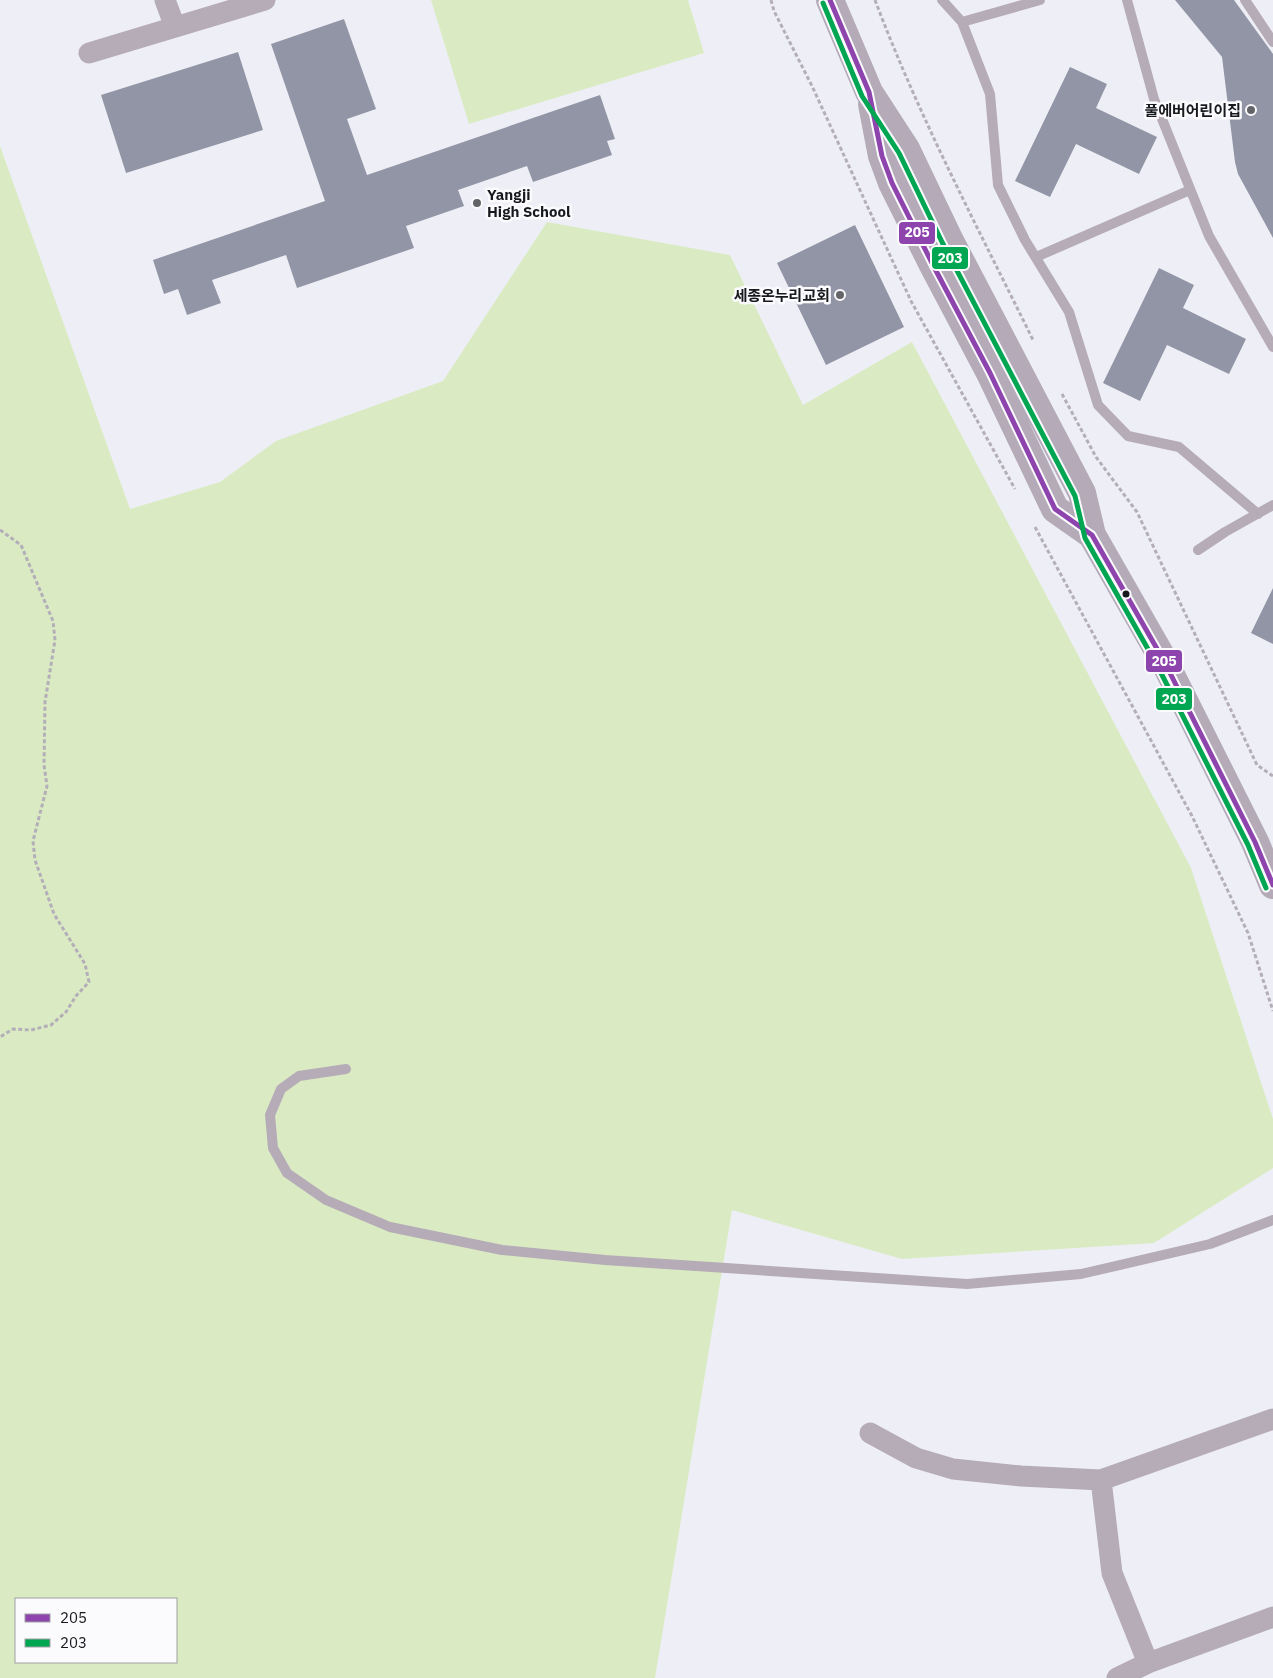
<svg xmlns="http://www.w3.org/2000/svg" width="1273" height="1678" viewBox="0 0 1273 1678" font-family="'IBM Plex Sans','Noto Sans KR',sans-serif">
  <style>
    .green { fill: #daebc3; fill-rule: evenodd }
    .building { fill: #9295a5 }
    .lines { fill: none; stroke-linecap: round; stroke-linejoin: round }
    .path { stroke: #b4aeb8; stroke-width: 3; stroke-dasharray: 4 2.5; stroke-linecap: butt }
    .lane { stroke: #b6acb8; stroke-width: 10 }
    .street { stroke: #b6acb8; stroke-width: 21 }
    .secondary { stroke: #b4aab8; stroke-width: 28 }
    .bus-1-casing { stroke: #fbfbfe; stroke-width: 9 }
    .bus-2-casing { stroke: #fbfbfe; stroke-width: 9 }
    .bus-1 { stroke: #8e44ad; stroke-width: 5 }
    .bus-2 { stroke: #00a651; stroke-width: 5 }
    .poi-dot { fill: #626468; stroke: #fbfbfe; stroke-width: 2 }
    .bus-dot { fill: #17191c; stroke: #fbfbfe; stroke-width: 2 }
    .labels { text-anchor: middle; dominant-baseline: central; stroke-width: 5; stroke-linejoin: round; paint-order: stroke }
    .poi-label { font-size: 15px; font-weight: bold; fill: #17191c; stroke: #fbfbfe; text-anchor: end }
    .line-badge { stroke: #fbfbfe; stroke-width: 2 }
    .badge-label { font-size: 14px; text-anchor: middle; font-weight: bold; fill: #fff }
  </style>
  <rect width="100%" height="100%" fill="#eeeff6"/>
  <path class="green" d="M 431,0 L 688,0 L 704,53 L 469,124 Z
    M 0,146 L 130,509 L 220,482 L 276,441 L 443,381 L 547,222 L 730,255 L 803,405 L 912,342 L 1191,868 L 1273,1119 L 1273,1168 L 1154,1243 L 902,1259 L 732,1210 L 655,1678 L 0,1678 ZM 16,1599 L 176,1599 L 176,1662 L 16,1662 Z"/>
  <path class="building" d="M 1175,0 L 1234,0 L 1273,54 L 1273,238 L 1238,174 L 1235,162 L 1222,57 Z
    M 344,19 L 376,109 L 347,119 L 367,175 L 600,95 L 615,139 L 607,141 L 612,155 L 533,182 L 527,166 L 458,190 L 464,206 L 406,226 L 414,248 L 297,288 L 286,255 L 212,280 L 221,303 L 187,315 L 178,289 L 164,294 L 153,260 L 325,201 L 271,44 Z
    M 238,52 L 263,130 L 126,173 L 101,95 Z
    M 1070,67 L 1107,84 L 1096,108 L 1157,137 L 1139,174 L 1076,144 L 1050,197 L 1015,181 Z
    M 855,225 L 904,327 L 826,365 L 777,263 Z
    M 1159,268 L 1194,285 L 1183,308 L 1246,339 L 1229,374 L 1167,345 L 1140,401 L 1103,383 Z
    M 1273,588 L 1273,644 L 1251,633 Z"/>
  <g class="lines">
    <path class="path" d="M 771,0 L 774,11 L 812,86 L 911,301 L 1015,489
      M 875,0 C 919,117 978,228 1033,340
      M 1062,394 L 1096,457 L 1137,512 L 1257,765 L 1273,776
      M 1035,527 L 1192,816 L 1248,933 L 1273,1011
      M 0,530 L 21,545 L 53,621 L 55,640 L 45,702 L 44,765 L 47,786 L 33,841 L 35,860 L 54,914 L 85,964 L 89,982 L 76,996 L 66,1012 L 51,1025 L 31,1030 L 13,1029 L 0,1037"/>
    <path class="lane" d="M 942,0 L 962,22 L 990,94 L 998,185 L 1025,240 L 1069,312 L 1098,405 L 1128,436 L 1179,447 L 1258,514
      M 1127,0 L 1154,99 L 1209,236 L 1273,347
      M 1245,0 L 1273,42
      M 962,22 L 1040,0
      M 1036,257 L 1190,190
      M 1198,550 L 1225,532 L 1273,505
      M 346,1069 L 299,1076 L 281,1089 L 270,1115 L 273,1148 L 287,1173 L 326,1200 L 390,1227 L 502,1250 L 605,1260 L 967,1284 L 1081,1274 L 1210,1244 L 1273,1220"/>
    <path class="street" d="M 165,0 L 175,27
      M 89,53 L 265,0
      M 870,1433 L 916,1458 L 953,1469 L 1021,1476 L 1101,1480 L 1273,1419
      M 1101,1480 L 1112,1573 L 1148,1663
      M 1117,1678 L 1148,1663 L 1273,1617"/>
    <path class="secondary" d="M 830,0 L 869,92 L 906,149 L 949,239 L 1082,493 L 1092,535 L 1164,661 L 1255,842 L 1273,885
      M 872,104 L 882,156 L 892,183 L 934,267 L 990,373 L 1055,509 L 1092,535"/>
    <defs>
      <path id="bus-1" d="M 830,0 L 869,92 L 882,156 L 892,183 L 934,267 L 990,373 L 1055,509 L 1092,535 L 1164,661 L 1255,842 L 1273,885"/>
      <path id="bus-2" d="M 823,3 L 862,96 L 899,153 L 942,242 L 1075,496 L 1085,538 L 1157,665 L 1248,845 L 1266,888"/>
    </defs>
    <use href="#bus-1" class="bus-1-casing"/>
    <use href="#bus-2" class="bus-2-casing"/>
    <use href="#bus-1" class="bus-1"/>
    <use href="#bus-2" class="bus-2"/>
  </g>
  <g class="poi-dot">
    <circle cx="1251" cy="110" r="5"/>
    <circle cx="477" cy="203" r="5"/>
    <circle cx="840" cy="295" r="5"/>
  </g>
  <circle class="bus-dot" cx="1126" cy="594" r="4.5"/>
  <g class="labels">
    <g class="poi-label">
      <text x="1241" y="110">풀에버어린이집</text>
      <text x="487" y="194" text-anchor="start">Yangji<tspan x="487" dy="17">High School</tspan></text>
      <text x="830" y="295">세종온누리교회</text>
    </g>
  </g>
  <g class="line-badge">
    <rect x="898" y="221" width="38" height="24" rx="5" fill="#8e44ad"/>
    <rect x="931" y="246" width="38" height="24" rx="5" fill="#00a651"/>
    <rect x="1145" y="649" width="38" height="24" rx="5" fill="#8e44ad"/>
    <rect x="1155" y="687" width="38" height="24" rx="5" fill="#00a651"/>
  </g>
  <g class="badge-label">
    <text x="917" y="237">205</text>
    <text x="950" y="263">203</text>
    <text x="1164" y="666">205</text>
    <text x="1174" y="704">203</text>
  </g>
  <rect x="15" y="1598" width="162" height="65" fill="#fbfbfe" stroke="#a0a1a4"/>
  <rect x="25" y="1614" width="25" height="8" fill="#8e44ad" stroke="#a0a1a4"/>
  <text x="60" y="1623" font-size="15" fill="#17191c">205</text>
  <rect x="25" y="1639" width="25" height="8" fill="#00a651" stroke="#a0a1a4"/>
  <text x="60" y="1648" font-size="15" fill="#17191c">203</text>
</svg>
